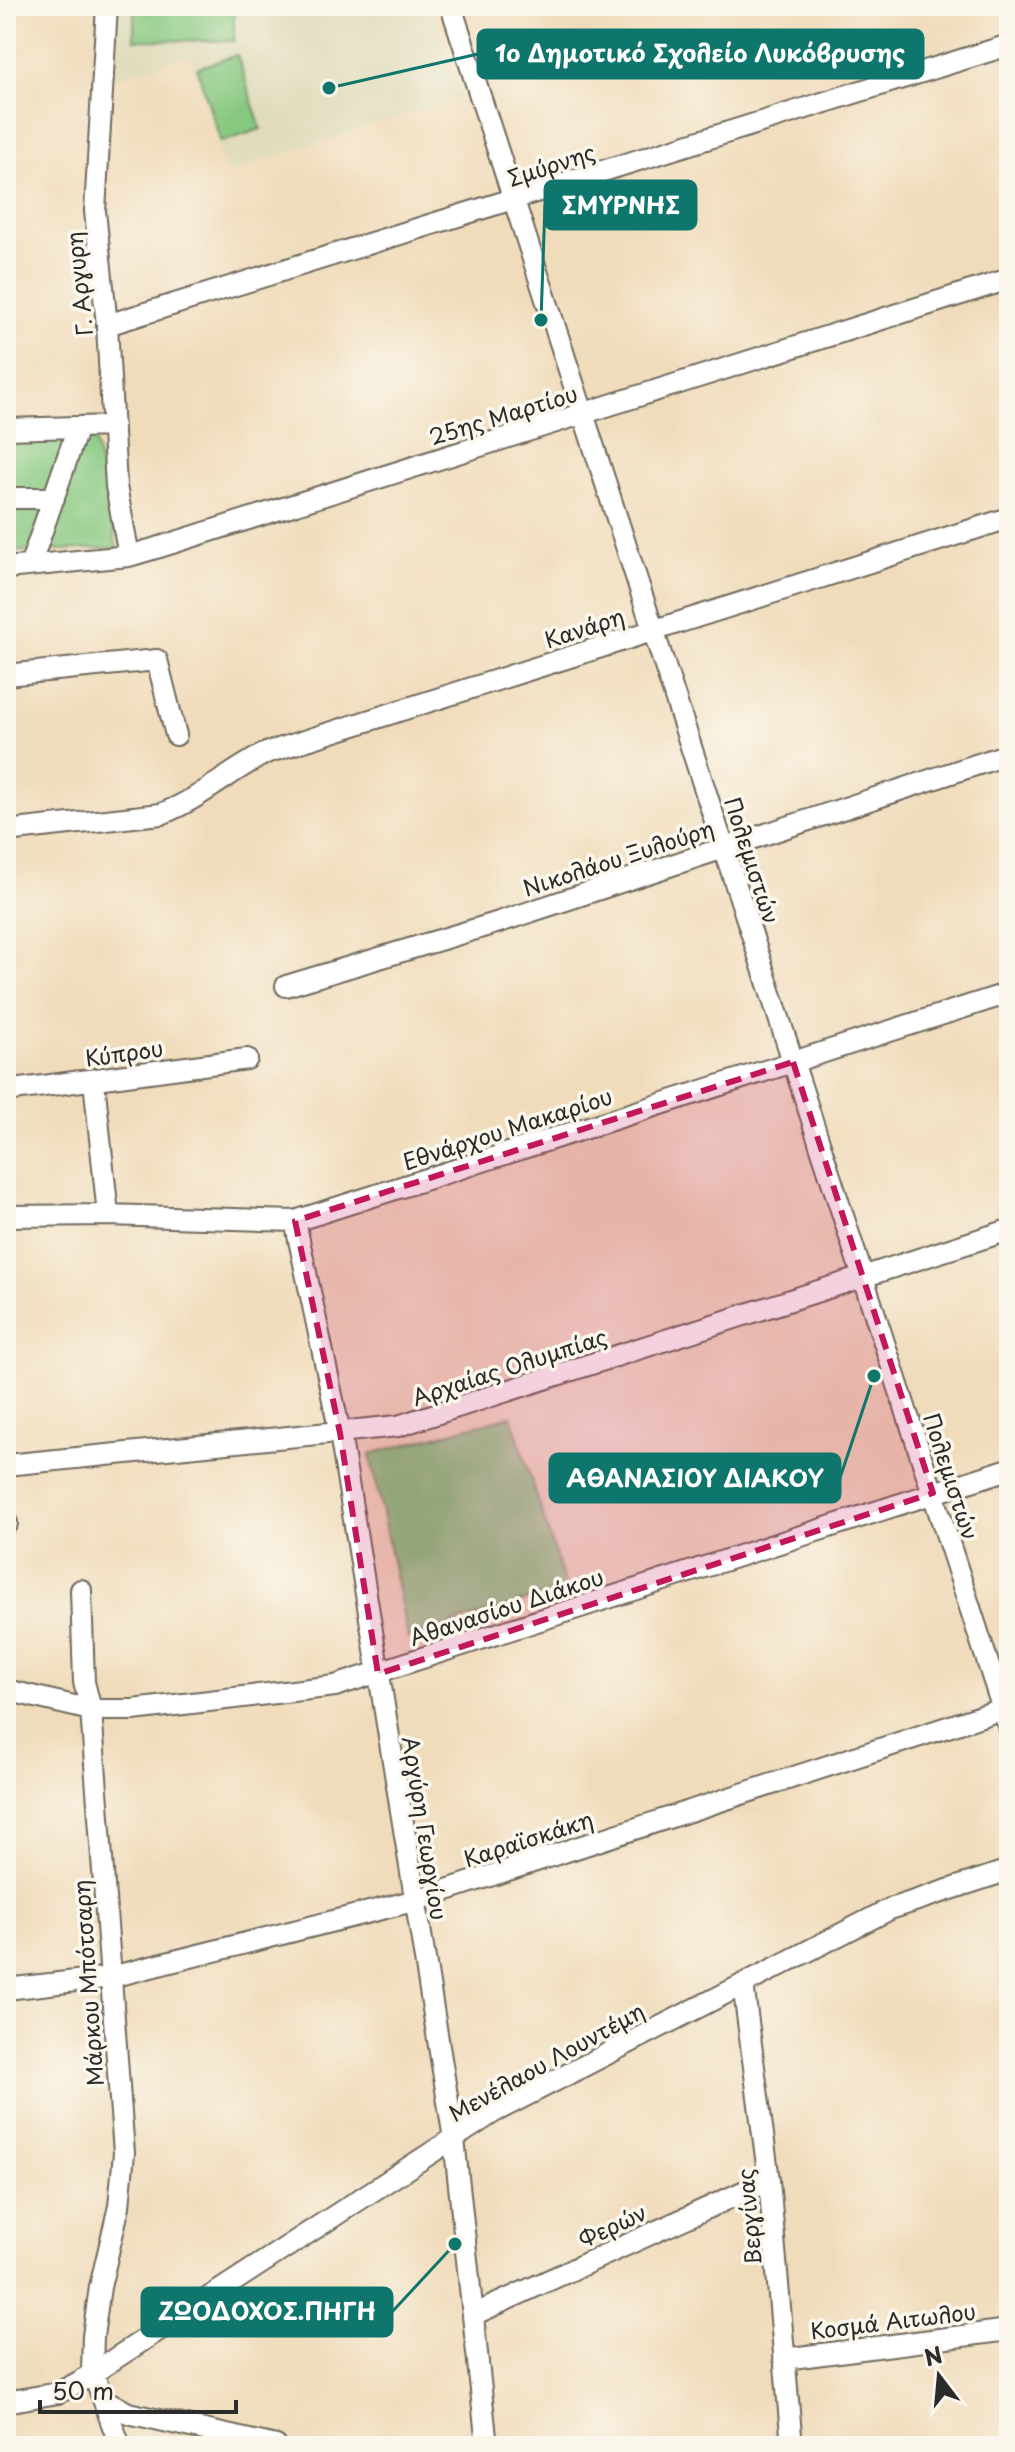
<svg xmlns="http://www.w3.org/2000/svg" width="1015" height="2452" viewBox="0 0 1015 2452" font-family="'Playpen Sans',sans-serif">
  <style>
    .built { fill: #e0dcbb }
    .green { fill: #87c880; stroke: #597a56; stroke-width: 2 }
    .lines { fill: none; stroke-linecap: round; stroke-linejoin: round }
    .street-casing { stroke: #70695d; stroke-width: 24 }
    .street { stroke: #fff; stroke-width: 20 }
    .marked { fill: #c2185b; fill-opacity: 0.2; stroke: #c2185b; stroke-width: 6; stroke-dasharray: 16 10; stroke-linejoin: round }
    .labels { text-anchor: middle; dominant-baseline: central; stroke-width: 7; stroke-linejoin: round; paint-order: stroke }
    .street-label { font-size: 22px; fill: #2b2b2b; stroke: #fbf7ec }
    .leader { fill: none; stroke: #0f766e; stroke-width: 3 }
    .callout-dot { fill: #0f766e; stroke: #fbf7ec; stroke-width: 3 }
    .callout { fill: #0f766e; stroke: #0f766e; stroke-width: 3 }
    .callout-label { font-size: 24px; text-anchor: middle; font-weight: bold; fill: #fff }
  </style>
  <rect width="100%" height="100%" fill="#fbf7ec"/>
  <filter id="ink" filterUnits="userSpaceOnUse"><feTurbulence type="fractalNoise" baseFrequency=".0125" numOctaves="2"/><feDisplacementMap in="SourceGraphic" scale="16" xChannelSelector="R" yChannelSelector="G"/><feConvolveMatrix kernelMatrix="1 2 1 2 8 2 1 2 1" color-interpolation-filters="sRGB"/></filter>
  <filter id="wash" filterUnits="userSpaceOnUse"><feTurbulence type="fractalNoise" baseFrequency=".006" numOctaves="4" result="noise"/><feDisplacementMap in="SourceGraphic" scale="32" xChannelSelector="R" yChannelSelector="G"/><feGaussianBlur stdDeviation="1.8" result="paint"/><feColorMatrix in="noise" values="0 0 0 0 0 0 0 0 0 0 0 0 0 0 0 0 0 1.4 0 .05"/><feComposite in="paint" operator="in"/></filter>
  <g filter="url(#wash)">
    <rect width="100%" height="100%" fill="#f0dcbb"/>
    <path class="built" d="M 114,6 L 430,6 L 461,96 L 226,173 L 190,55 L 111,80 Z"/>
    <path class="green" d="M 134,6 L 234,6 L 234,41 L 134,40 Z
      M 237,55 L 261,129 L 221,142 L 197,68 Z
      M 94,435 L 117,548 L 6,552 L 6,438 Z
      M 511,1416 L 566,1588 L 408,1638 L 370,1454 Z"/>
  </g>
  <g filter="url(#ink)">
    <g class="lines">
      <defs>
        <path id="street" d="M 107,6 L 95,211 L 107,325 L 116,486 L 129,556
          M 451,6 L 1009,1728
          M 107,325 L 1009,45
          M 6,429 L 113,426
          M 6,498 L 54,498
          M 31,563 L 78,427
          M 6,568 L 129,556 L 163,546 L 1009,279
          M 6,675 L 157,660 L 176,735
          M 6,831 L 161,814 C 199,800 230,771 266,753 L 1009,518
          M 286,986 L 496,923 L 1009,754
          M 94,1081 L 108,1215
          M 6,1091 L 247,1059
          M 6,1216 L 108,1215 L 295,1221 L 1009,993
          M 295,1221 L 340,1433 L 454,2139 L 487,2446
          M 6,1465 L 398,1426 L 1009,1230
          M 6,1524 L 7,1523
          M 81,1590 L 84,1682 L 91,1710 L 124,2153 L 119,2206 L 100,2287 L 93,2336 L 92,2371 L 103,2399 L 128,2413 L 276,2446
          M 6,1690 L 91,1710 L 133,1710 L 335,1686 L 1009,1469
          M 743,1984 L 769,2180 L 792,2446
          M 6,1989 L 111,1977 L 413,1901 L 1009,1707
          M 475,2314 L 769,2180
          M 784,2359 L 1009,2330
          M 103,2399 L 120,2446
          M 6,2402 L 58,2393 L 79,2382 L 494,2112 L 890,1909 L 1009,1870"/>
      </defs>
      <use href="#street" class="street-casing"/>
      <use href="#street" class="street"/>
    </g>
  </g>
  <path class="marked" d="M 793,1062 L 933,1493 L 378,1674 L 340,1433 L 295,1221 Z"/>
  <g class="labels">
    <g class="street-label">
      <text transform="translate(551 164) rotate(-18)">Σμύρνης</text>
      <text transform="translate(78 284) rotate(-96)">Γ. Αργυρη</text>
      <text transform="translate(503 414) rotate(-17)">25ης Μαρτίου</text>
      <text transform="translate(584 627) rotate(-18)">Κανάρη</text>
      <text transform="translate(618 857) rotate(-18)">Νικολάου Ξυλούρη</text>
      <text transform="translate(753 860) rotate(72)">Πολεμιστών</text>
      <text transform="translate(124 1052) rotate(-8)">Κύπρου</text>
      <text transform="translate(507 1128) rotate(-18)">Εθνάρχου Μακαρίου</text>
      <text transform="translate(509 1366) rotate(-18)">Αρχαίας Ολυμπίας</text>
      <text transform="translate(952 1476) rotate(72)">Πολεμιστών</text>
      <text transform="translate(506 1606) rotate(-18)">Αθανασίου Διάκου</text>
      <text transform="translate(426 1828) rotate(81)">Αργύρη Γεωργίου</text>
      <text transform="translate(528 1838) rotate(-18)">Καραϊσκάκη</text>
      <text transform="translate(87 1983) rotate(-94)">Μάρκου Μπότσαρη</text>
      <text transform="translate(546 2061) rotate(-29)">Μενέλαου Λουντέμη</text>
      <text transform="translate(748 2217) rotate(-95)">Βεργίνας</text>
      <text transform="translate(612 2225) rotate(-25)">Φερών</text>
      <text transform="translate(893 2320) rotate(-7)">Κοσμά Αιτωλου</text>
    </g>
  </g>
  <path class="leader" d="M329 88L478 54M541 320L545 205M874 1376L840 1478M455 2244L392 2312"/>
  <g class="callout-dot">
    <circle cx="329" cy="88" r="8"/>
    <circle cx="541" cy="320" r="8"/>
    <circle cx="874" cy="1376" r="8"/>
    <circle cx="455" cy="2244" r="8"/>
  </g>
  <g class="callout">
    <rect x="478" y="30" width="445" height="48" rx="8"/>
    <rect x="545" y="181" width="151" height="48" rx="8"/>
    <rect x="550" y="1454" width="290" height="48" rx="8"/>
    <rect x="142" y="2288" width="250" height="48" rx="8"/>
  </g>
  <g class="callout-label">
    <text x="700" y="62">1ο Δημοτικό Σχολείο Λυκόβρυσης</text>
    <text x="621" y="214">ΣΜΥΡΝΗΣ</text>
    <text x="695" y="1487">ΑΘΑΝΑΣΙΟΥ ΔΙΑΚΟΥ</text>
    <text x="267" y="2320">ΖΩΟΔΟΧΟΣ.ΠΗΓΗ</text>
  </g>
  <rect width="1015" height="2452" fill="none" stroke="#fbf7ec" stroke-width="32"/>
  <g transform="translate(939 2376) rotate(344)" stroke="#fbf7ec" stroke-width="6" paint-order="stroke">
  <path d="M0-6L14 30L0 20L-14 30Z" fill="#2b2b2b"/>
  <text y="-12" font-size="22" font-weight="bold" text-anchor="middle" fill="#2b2b2b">N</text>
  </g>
  <path d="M40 2400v12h196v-12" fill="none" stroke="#2b2b2b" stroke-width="4"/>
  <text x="52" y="2400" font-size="24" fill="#2b2b2b" stroke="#fbf7ec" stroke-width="6" paint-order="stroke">50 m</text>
</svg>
